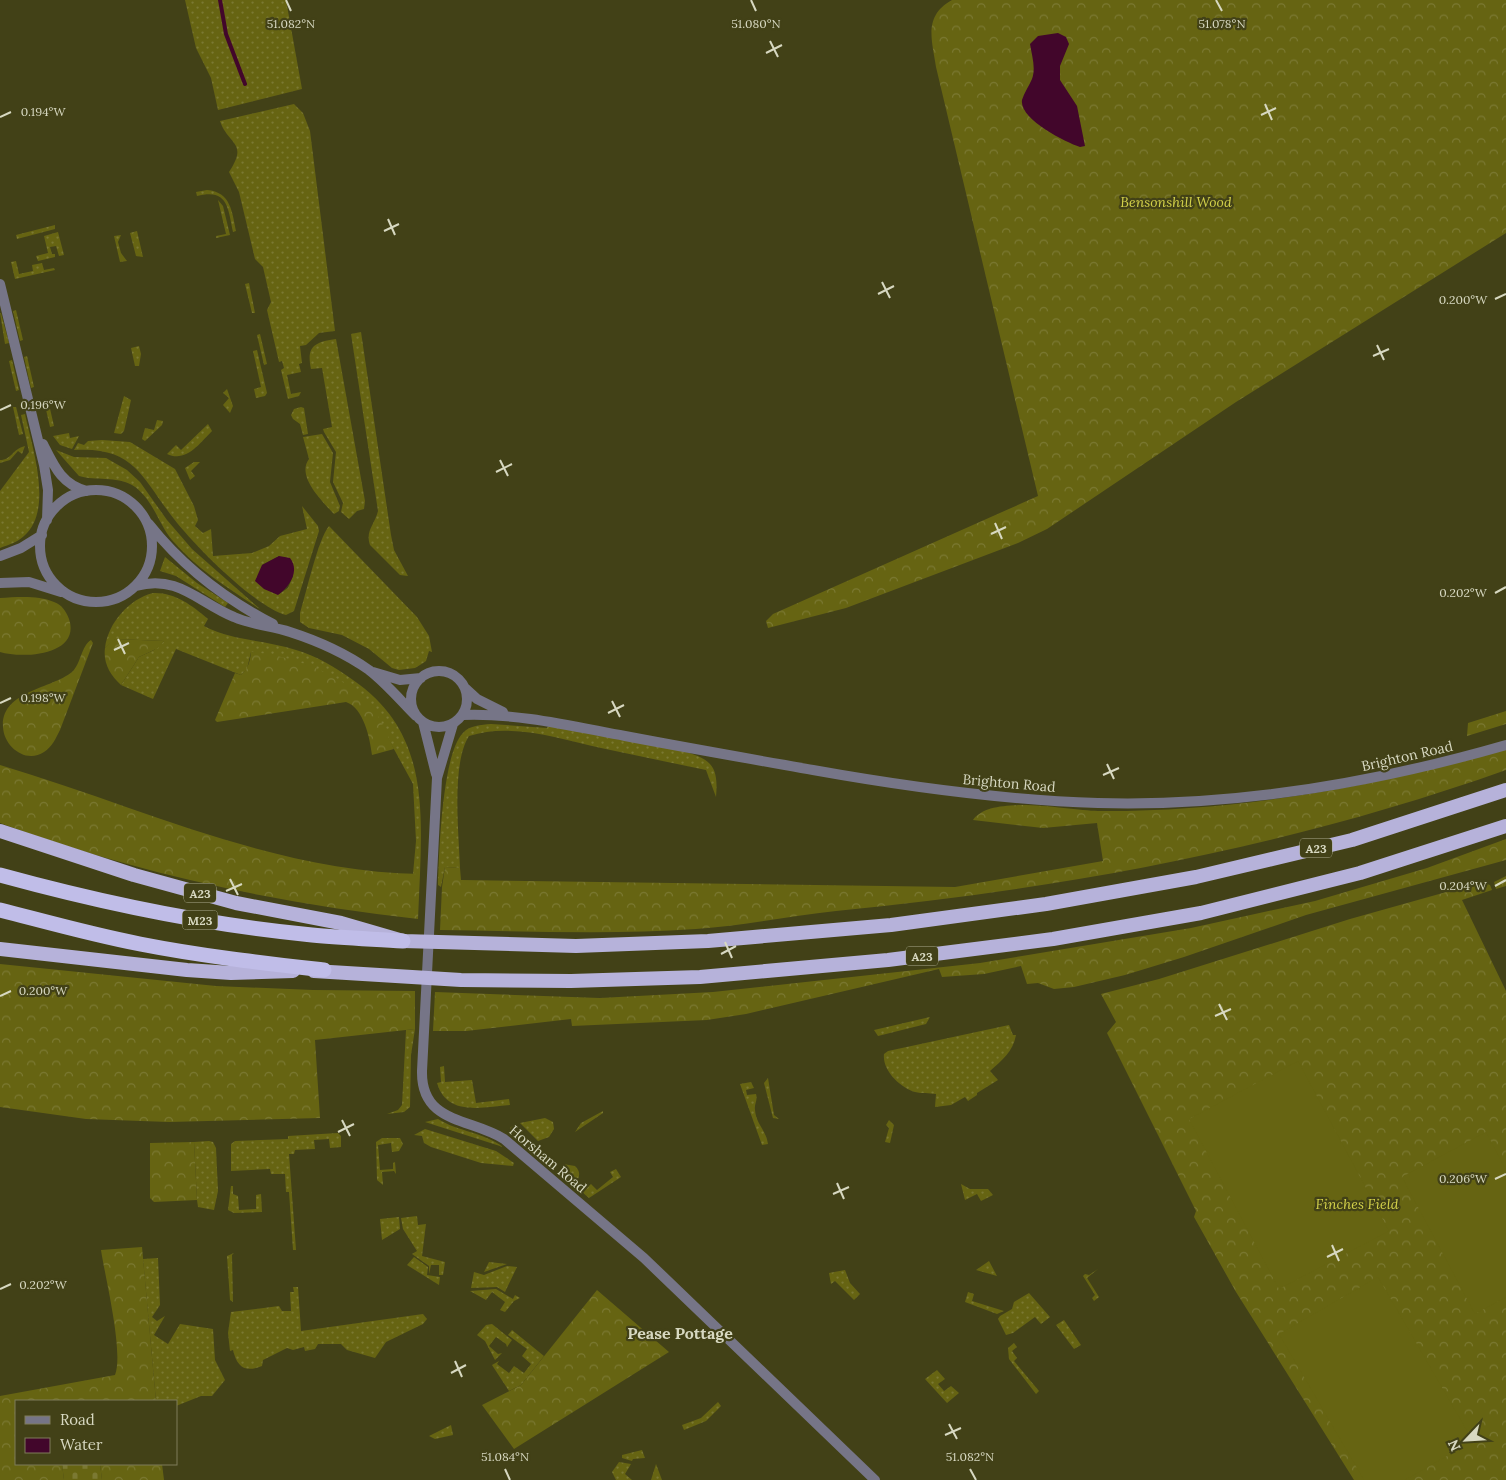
<svg xmlns="http://www.w3.org/2000/svg" width="1506" height="1480" viewBox="0 0 1506 1480" font-family="Lora,serif">
  <style>
    .grass { fill: url(#grass-dots); fill-rule: evenodd }
    .forest { fill: url(#forest-crowns) }
    .cemetery { fill: url(#cemetery-stones) }
    .pitch { fill: #666412 }
    .water { fill: #42062b }
    .lines { fill: none; stroke-linecap: round; stroke-linejoin: round }
    .stream { stroke: #42062b; stroke-width: 4 }
    .tertiary { stroke: #767587; stroke-width: 10 }
    .trunk { stroke: #b6b2da; stroke-width: 14 }
    .motorway { stroke: #c0bde8; stroke-width: 15 }
    .ticks { fill: none; stroke: #d7d8c1; stroke-width: 2 }
    .labels { text-anchor: middle; dominant-baseline: central; stroke-width: 4.5; stroke-linejoin: round; paint-order: stroke }
    .shield { fill: #424117; stroke: #aaab8e; stroke-width: 1 }
    .shield-label { font-size: 12px; font-weight: bold; fill: #d7d8c1 }
    .park-label { font-size: 14px; font-style: italic; fill: #d3d14a; stroke: #424117 }
    .street-label { font-size: 14px; fill: #d7d8c1; stroke: #424117 }
    .quarter-label { font-size: 16px; font-weight: bold; fill: #d7d8c1; stroke: #424117 }
    .ticks-label { font-size: 12px; text-anchor: middle; fill: #d7d8c1; stroke: #424117; stroke-width: 4.5; stroke-linejoin: round; paint-order: stroke }
  </style>
  <defs>
    <pattern id="grass-dots" width="8" height="8" patternUnits="userSpaceOnUse" patternTransform="scale(1.25)"><rect width="8" height="8" fill="#666412"/><path d="M2 2h.1M6 6h.1" fill="none" stroke="#7b7933" stroke-width="1.8" stroke-linecap="round"/></pattern>
    <pattern id="forest-crowns" width="20" height="18" patternUnits="userSpaceOnUse" patternTransform="scale(1.25)"><rect width="20" height="18" fill="#666412"/><path d="M2 6a3 3 0 1 1 6 0M12 15a3 3 0 1 1 6 0" fill="none" stroke="#7b7933"/></pattern>
    <pattern id="cemetery-stones" width="16" height="16" patternUnits="userSpaceOnUse" patternTransform="scale(1.25)"><rect width="16" height="16" fill="#666412"/><path d="M2 7V4a2 2 0 0 1 4 0v3zM10 15v-3a2 2 0 0 1 4 0v3z" fill="#7b7933"/></pattern>
  </defs>
  <rect width="100%" height="100%" fill="#424117"/>
  <path class="grass" d="M 185,0 L 286,0 L 302,89 L 218,110 L 211,78 L 196,48 Z
    M 294,104 L 303,113 L 310,131 L 335,331 L 319,333 L 306,345 L 300,346 L 302,363 L 299,364 L 301,372 L 287,375 L 291,394 L 301,392 L 299,396 L 288,399 L 281,370 L 284,368 L 282,361 L 279,362 L 267,310 L 271,302 L 263,267 L 255,259 L 239,192 L 229,172 C 249,142 228,145 220,121 Z
    M 207,190 C 231,192 232,212 236,231 L 233,232 C 228,208 228,188 197,196 L 196,192 Z
    M 218,200 L 223,206 L 230,235 L 216,238 L 216,236 L 226,234 Z
    M 55,225 L 55,229 L 17,239 L 16,235 Z
    M 137,231 L 143,257 L 136,256 L 130,233 Z
    M 58,232 L 64,255 L 59,256 L 56,246 L 50,247 L 52,254 L 55,254 L 55,257 L 38,261 L 36,256 L 48,253 L 44,236 Z
    M 121,235 L 118,242 L 121,253 L 127,261 L 120,262 L 114,236 Z
    M 16,261 L 19,274 L 33,271 L 32,265 L 42,263 L 44,270 L 54,268 L 55,270 L 15,279 L 11,262 Z
    M 249,283 L 255,313 L 252,313 L 245,284 Z
    M 16,310 L 23,340 L 20,341 L 13,311 Z
    M 0,313 L 1,313 L 9,343 L 5,344 Z
    M 361,332 L 391,535 L 394,550 L 408,576 L 400,575 L 370,545 C 365,531 375,524 378,511 L 351,334 Z
    M 260,334 L 267,364 L 264,365 L 257,335 Z
    M 336,339 L 365,501 L 364,509 L 357,511 L 349,519 L 341,512 L 343,503 L 333,482 L 336,452 L 324,432 L 323,429 L 332,427 L 322,368 L 311,369 C 306,346 315,342 336,339 Z
    M 139,346 L 141,354 L 139,366 L 135,366 L 131,348 Z
    M 257,350 L 267,393 L 265,396 L 256,398 L 254,389 L 261,387 L 253,351 Z
    M 27,356 L 34,387 L 31,388 L 24,357 Z
    M 12,360 L 19,390 L 16,391 L 9,361 Z
    M 227,389 L 233,406 L 230,413 L 223,405 L 229,398 L 223,393 Z
    M 124,396 L 131,400 L 124,431 L 121,434 L 114,433 Z
    M 48,400 L 54,426 L 50,427 L 44,401 Z
    M 13,407 L 16,407 L 23,434 L 19,435 Z
    M 301,407 L 304,408 L 308,434 L 303,435 L 300,424 L 293,419 L 291,415 L 294,409 Z
    M 25,414 C 32,447 54,510 24,536 C 18,542 8,545 0,548 L 0,491 L 29,452 L 21,415 Z
    M 157,420 L 163,421 L 162,425 L 145,441 L 142,439 L 145,428 L 154,430 Z
    M 208,424 L 212,431 C 200,443 186,463 167,454 L 176,445 L 181,450 Z
    M 69,433 L 70,438 L 79,436 L 72,449 L 60,445 L 53,436 Z
    M 322,434 L 333,453 L 330,482 L 340,506 L 339,511 L 334,514 C 322,501 296,476 309,459 L 303,437 Z
    M 102,440 L 130,442 L 175,469 L 194,506 L 198,520 L 195,526 L 203,533 L 211,529 L 213,556 L 252,553 L 269,546 L 280,536 L 307,529 L 302,506 L 318,526 L 319,531 L 294,611 L 286,615 C 254,606 195,546 174,519 C 142,478 135,446 74,450 L 78,443 L 84,445 L 88,441 ZM 279,556 L 293,576 L 288,588 L 279,594 L 262,565 Z
    M 25,446 L 22,454 L 18,451 L 10,460 L 0,463 L 0,460 C 12,460 12,449 25,446 Z
    M 56,450 L 74,457 L 106,458 L 127,470 L 140,482 L 167,520 L 192,549 L 260,609 C 229,589 197,569 172,540 C 158,523 152,497 132,485 C 116,476 96,481 79,476 Z
    M 194,462 L 200,462 L 191,471 L 195,476 L 190,480 L 185,468 Z
    M 329,526 L 417,617 L 429,636 L 432,652 L 429,651 L 426,661 L 420,665 L 415,668 L 399,670 L 392,668 L 369,649 L 342,635 L 309,628 L 300,622 L 300,613 C 306,594 318,539 329,526 Z
    M 165,557 L 197,583 L 228,603 L 225,607 L 176,576 L 160,571 Z
    M 153,593 C 174,592 192,605 208,619 L 204,626 C 232,641 266,640 296,650 C 317,656 335,667 353,680 C 423,728 423,797 420,874 L 413,874 L 416,841 L 413,784 L 371,707 L 350,688 L 306,665 L 251,652 L 247,669 L 241,675 L 176,649 L 153,699 L 121,685 L 139,657 L 154,650 L 164,641 L 115,639 L 105,648 C 108,623 129,599 153,593 Z
    M 491,724 L 547,728 L 548,726 L 680,750 C 710,759 719,764 716,797 L 706,770 C 671,763 636,755 601,748 C 560,739 511,722 469,736 C 451,764 459,834 460,868 L 445,867 L 441,887 L 438,885 C 439,854 442,754 463,733 C 470,725 481,725 491,724 Z
    M 930,1017 L 926,1024 L 878,1036 L 874,1030 Z
    M 1009,1025 L 1013,1035 L 1016,1035 C 1013,1052 1002,1060 990,1071 L 998,1080 L 977,1093 L 977,1095 L 968,1101 L 965,1097 L 951,1105 L 935,1107 L 936,1094 C 929,1093 922,1094 915,1092 C 901,1088 882,1071 884,1054 L 888,1051 Z
    M 415,1029 L 411,1055 L 410,1107 L 404,1112 L 387,1114 L 398,1110 L 402,1105 L 406,1030 Z
    M 444,1066 L 445,1082 L 472,1080 L 476,1103 L 509,1099 L 510,1105 C 483,1107 447,1117 437,1083 L 441,1082 L 440,1067 Z
    M 768,1078 L 774,1115 L 779,1119 L 773,1118 L 764,1083 Z
    M 751,1082 L 754,1088 L 746,1090 L 747,1095 L 756,1094 C 758,1100 754,1104 755,1110 C 756,1124 766,1130 768,1144 L 762,1145 L 740,1084 Z
    M 603,1111 L 603,1113 L 575,1132 L 581,1123 Z
    M 545,1118 L 553,1122 L 554,1129 L 549,1137 L 538,1141 L 520,1123 Z
    M 438,1119 C 459,1132 483,1132 503,1147 L 425,1122 Z
    M 889,1120 L 894,1125 L 890,1143 L 885,1142 L 889,1128 L 886,1125 Z
    M 514,1125 L 535,1146 L 524,1145 L 511,1136 L 510,1128 Z
    M 425,1129 L 496,1151 L 514,1163 L 513,1166 L 481,1163 L 431,1147 L 424,1143 L 422,1136 L 414,1135 Z
    M 338,1133 L 341,1136 L 341,1147 L 330,1148 L 329,1139 L 314,1140 L 315,1149 L 295,1150 L 294,1154 L 289,1154 L 296,1250 L 293,1250 L 289,1192 L 286,1192 L 285,1174 L 271,1174 L 270,1169 L 231,1171 L 231,1144 L 235,1141 L 288,1139 L 288,1136 Z
    M 382,1138 L 400,1138 L 403,1144 L 399,1151 L 392,1152 L 391,1143 L 378,1145 L 380,1170 L 393,1169 L 393,1163 L 395,1162 L 396,1174 L 394,1171 L 382,1172 L 383,1185 L 377,1180 L 376,1142 Z
    M 209,1141 L 213,1142 L 216,1148 L 218,1191 L 214,1210 L 198,1207 L 197,1200 L 194,1142 Z
    M 563,1164 L 575,1166 C 582,1173 579,1178 575,1185 L 565,1174 Z
    M 616,1169 L 621,1177 L 589,1198 L 582,1192 L 591,1184 L 597,1190 L 613,1177 L 610,1172 Z
    M 961,1184 L 970,1189 L 988,1189 L 993,1195 L 981,1201 L 977,1194 L 965,1200 Z
    M 231,1186 L 233,1186 L 233,1194 L 238,1196 L 239,1210 L 256,1209 L 256,1195 L 261,1194 L 262,1212 L 234,1213 L 228,1210 Z
    M 417,1216 L 418,1225 L 426,1224 L 422,1256 L 445,1262 L 443,1275 L 439,1275 L 439,1265 L 431,1265 L 429,1274 L 429,1266 L 412,1254 L 417,1251 L 403,1229 L 401,1218 Z
    M 399,1217 L 400,1229 L 382,1240 L 380,1219 Z
    M 234,1253 L 232,1255 L 233,1302 L 230,1300 L 227,1256 Z
    M 414,1257 L 428,1267 L 427,1275 L 440,1277 L 439,1285 L 407,1265 Z
    M 158,1258 L 160,1305 L 152,1317 L 157,1321 L 165,1316 L 154,1335 L 168,1344 L 180,1324 L 213,1329 L 215,1360 L 225,1380 L 212,1396 L 201,1396 L 176,1406 L 176,1401 L 156,1401 L 143,1259 Z
    M 989,1261 L 997,1276 L 976,1270 Z
    M 489,1262 L 507,1264 L 484,1272 Z
    M 507,1266 L 517,1267 L 505,1292 L 497,1287 L 471,1288 L 474,1272 L 484,1275 Z
    M 1098,1269 L 1087,1278 L 1099,1297 L 1094,1301 L 1092,1298 L 1095,1295 L 1083,1276 L 1085,1274 L 1089,1275 Z
    M 845,1270 L 850,1283 L 860,1294 L 854,1300 L 835,1281 L 831,1284 L 829,1273 Z
    M 293,1287 L 298,1287 L 301,1331 L 423,1314 L 427,1319 L 423,1324 L 386,1342 L 375,1358 L 347,1350 L 341,1344 L 318,1344 L 315,1349 L 305,1351 L 304,1347 L 293,1350 L 287,1348 L 263,1360 L 262,1366 C 245,1373 237,1367 233,1350 L 230,1351 L 228,1333 L 231,1312 L 279,1306 L 282,1311 L 291,1311 L 290,1292 L 294,1292 Z
    M 496,1289 L 513,1299 L 515,1295 L 520,1298 L 514,1301 L 505,1312 L 500,1310 L 505,1302 L 492,1292 L 486,1300 L 470,1291 Z
    M 968,1292 L 974,1294 L 972,1301 L 1004,1311 L 997,1314 L 965,1302 Z
    M 1029,1293 L 1050,1317 L 1041,1324 L 1035,1317 L 1013,1333 L 1006,1335 L 998,1319 L 1000,1316 L 1012,1309 L 1014,1302 Z
    M 1064,1320 L 1081,1345 L 1074,1349 L 1056,1325 Z
    M 492,1324 L 512,1340 L 507,1347 L 506,1344 L 496,1337 L 489,1346 L 498,1354 L 502,1353 L 495,1360 L 485,1341 L 477,1335 L 486,1325 Z
    M 512,1330 L 544,1356 L 521,1385 L 509,1391 L 492,1365 L 499,1361 L 497,1364 L 509,1373 L 514,1366 L 524,1373 L 531,1364 L 522,1356 L 527,1349 L 508,1335 Z
    M 1014,1343 L 1017,1347 L 1012,1351 L 1017,1358 L 1014,1361 L 1039,1391 L 1036,1394 L 1009,1359 L 1008,1348 Z
    M 937,1370 L 945,1379 L 938,1384 L 944,1391 L 951,1386 L 959,1393 L 947,1403 L 925,1379 Z
    M 718,1402 L 721,1406 L 706,1421 L 684,1430 L 682,1425 L 701,1418 Z
    M 451,1425 L 453,1435 L 435,1439 L 429,1436 Z
    M 642,1450 L 645,1458 L 633,1459 L 632,1461 L 622,1458 L 622,1455 Z
    M 619,1462 L 631,1464 L 625,1474 L 632,1480 L 616,1480 L 612,1472 Z
    M 656,1464 L 662,1480 L 651,1480 Z"/>
  <path class="forest" d="M 952,0 L 1506,0 L 1506,233 L 1236,402 L 1047,529 L 1018,543 L 846,608 L 768,628 L 766,621 L 773,614 L 1038,496 L 936,67 C 932,40 923,16 952,0 Z
    M 0,598 C 17,597 38,595 54,602 C 62,605 66,611 69,619 C 81,655 23,659 0,652 Z
    M 91,640 L 93,643 L 60,730 C 56,738 52,747 44,752 C 26,764 4,747 3,727 C 1,691 51,689 72,672 C 81,664 81,646 91,640 Z
    M 113,640 L 115,639 L 164,641 L 158,648 L 139,657 L 121,685 C 110,675 103,663 105,648 Z
    M 251,652 C 292,656 342,673 370,705 C 380,716 387,735 394,749 L 372,755 C 370,739 364,708 346,702 L 217,722 L 215,720 L 235,673 L 241,675 C 248,669 250,662 251,652 Z
    M 1506,711 L 1506,724 L 1467,736 L 1468,723 Z
    M 1506,749 L 1506,770 C 1290,847 1063,889 836,911 C 789,916 743,926 696,929 C 611,935 524,931 440,930 L 442,887 L 445,867 L 460,868 L 461,880 L 955,887 L 1103,861 L 1097,823 L 1043,828 L 973,820 C 991,793 1069,811 1098,811 C 1236,812 1374,787 1506,749 Z
    M 0,765 C 138,806 274,872 420,874 L 418,919 C 275,903 135,873 0,823 Z
    M 1506,839 L 1506,860 L 1306,915 L 1184,957 L 1125,975 L 1074,987 L 1054,989 L 1038,983 L 1027,984 L 1021,966 L 984,974 L 942,977 L 939,969 L 746,1014 L 707,1020 L 572,1026 L 571,1019 L 466,1031 L 433,1031 L 435,992 L 600,998 L 713,992 L 980,963 L 1191,928 L 1315,901 L 1427,868 Z
    M 1506,876 L 1506,886 L 1496,889 L 1494,882 Z
    M 1482,882 L 1490,885 L 1492,890 L 1462,900 L 1506,991 L 1506,1480 L 1354,1480 L 1236,1292 L 1194,1217 L 1196,1211 L 1107,1033 L 1116,1022 L 1101,994 L 1159,979 L 1350,919 Z
    M 0,964 L 216,986 L 313,990 L 415,991 L 415,1029 L 315,1040 L 320,1118 L 169,1122 L 86,1119 L 0,1107 Z
    M 194,1142 L 197,1200 L 154,1202 L 150,1198 L 150,1143 Z
    M 142,1247 L 156,1401 L 16,1401 L 16,1464 L 62,1464 L 64,1480 L 0,1480 L 0,1396 L 115,1375 C 124,1352 105,1277 101,1250 Z
    M 597,1290 L 669,1352 L 514,1449 L 482,1405 L 521,1385 Z
    M 100,1464 L 162,1464 L 164,1480 L 102,1480 Z"/>
  <path class="cemetery" d="M 62,1464 L 100,1464 L 102,1480 L 64,1480 Z"/>
  <path class="pitch" d="M 1298,1061 L 1389,1231 L 1279,1289 L 1189,1119 Z
    M 1486,1132 L 1506,1170 L 1506,1297 L 1475,1314 L 1402,1177 Z
    M 1378,1277 L 1473,1441 L 1405,1480 L 1364,1480 L 1279,1334 Z"/>
  <path class="water" d="M 1058,33 L 1066,37 L 1069,44 L 1060,66 L 1060,80 L 1077,106 L 1085,146 L 1080,147 C 1065,142 1019,119 1022,100 C 1024,93 1029,86 1032,79 C 1036,68 1032,56 1030,44 L 1038,36 Z
    M 279,556 L 290,558 C 300,571 290,586 278,595 L 264,589 L 255,581 L 262,565 Z"/>
  <g class="lines">
    <path class="stream" d="M 220,0 L 226,34 L 245,84"/>
    <path class="tertiary" d="M 0,284 L 44,465 L 48,490 L 47,520
      M 43,444 C 54,466 62,485 87,491
      M40 546a56 56 0 1 1 112 0a56 56 0 1 1-112 0Z
      M 149,524 C 183,567 225,599 273,624
      M 0,556 L 21,548 L 42,535
      M 0,583 L 29,582 L 61,592
      M 136,586 C 178,574 199,603 234,617 C 252,625 272,626 290,632 C 318,641 345,653 369,670 C 386,683 401,701 416,716
      M411 699a28 28 0 1 1 56 0a28 28 0 1 1-56 0Z
      M 373,672 L 400,680 L 421,678
      M 465,688 L 477,699 L 503,712
      M 463,715 C 518,713 571,726 625,736 C 688,748 751,759 813,770 C 908,787 1002,800 1098,803 C 1236,807 1374,783 1506,745
      M 423,722 L 436,774
      M 453,724 L 437,778 L 422,1071 C 421,1124 471,1118 504,1139 L 644,1258 L 875,1480"/>
    <path class="trunk" d="M 0,831 L 134,875 L 236,903 L 341,923 L 403,941 L 576,946 L 708,941 L 891,925 L 1046,904 L 1196,877 L 1352,840 L 1506,790
      M 0,949 L 187,970 L 231,973 L 293,971
      M 314,971 L 461,980 L 571,981 L 700,977 L 888,960 L 1053,939 L 1201,913 L 1360,873 L 1506,826"/>
    <path class="motorway" d="M 0,875 C 102,903 207,925 312,935 C 342,938 373,939 403,941
      M 0,910 C 47,922 93,935 140,944 C 201,956 263,963 324,970"/>
  </g>
  <path class="ticks" d="M 286,0 L 291,11M 751,0 L 756,11M 1216,0 L 1222,11M 770,41 L 778,57M 766,53 L 782,45M 1265,104 L 1272,120M 1261,115 L 1276,108M 0,117 L 11,112M 388,219 L 395,235M 384,231 L 399,224M 882,282 L 890,298M 878,294 L 894,286M 1495,299 L 1506,294M 1377,345 L 1384,360M 1373,356 L 1389,349M 0,410 L 11,405M 500,460 L 508,476M 496,472 L 512,464M 995,523 L 1002,539M 991,534 L 1006,527M 1495,593 L 1506,587M 118,639 L 125,654M 114,650 L 129,643M 612,701 L 620,717M 0,703 L 11,698M 608,713 L 624,705M 1107,764 L 1114,779M 1103,775 L 1119,768M 230,879 L 238,895M 1495,886 L 1506,880M 226,891 L 242,884M 725,942 L 732,958M 721,954 L 736,946M 0,996 L 11,991M 1219,1004 L 1227,1020M 1215,1016 L 1231,1009M 342,1120 L 350,1136M 338,1132 L 354,1124M 1495,1179 L 1506,1174M 837,1183 L 844,1199M 833,1194 L 849,1187M 1332,1245 L 1339,1261M 1327,1257 L 1343,1249M 0,1289 L 11,1284M 455,1361 L 462,1377M 451,1373 L 466,1365M 949,1424 L 957,1439M 945,1435 L 961,1428M 505,1469 L 510,1480M 970,1469 L 976,1480"/>
  <g class="labels">
    <g class="shield">
      <rect x="1300" y="838.5" width="32" height="19" rx="4"/>
      <rect x="184" y="883.5" width="32" height="19" rx="4"/>
      <rect x="182.5" y="910.5" width="35" height="19" rx="4"/>
      <rect x="906" y="946.5" width="32" height="19" rx="4"/>
    </g>
    <g class="shield-label">
      <text x="1316" y="848">A23</text>
      <text x="200" y="893">A23</text>
      <text x="200" y="920">M23</text>
      <text x="922" y="956">A23</text>
    </g>
    <g class="park-label">
      <text x="1176" y="202">Bensonshill Wood</text>
      <text x="1357" y="1204">Finches Field</text>
    </g>
    <g class="street-label">
      <text transform="translate(1407 756) rotate(-13)">Brighton Road</text>
      <text transform="translate(1009 783) rotate(5)">Brighton Road</text>
      <text transform="translate(548 1159) rotate(40)">Horsham Road</text>
    </g>
    <g class="quarter-label">
      <text x="680" y="1333">Pease Pottage</text>
    </g>
  </g>
  <g class="ticks-label">
    <text x="291" y="28">51.082°N</text>
    <text x="756" y="28">51.080°N</text>
    <text x="1222" y="28">51.078°N</text>
    <text x="43" y="116">0.194°W</text>
    <text x="1463" y="304">0.200°W</text>
    <text x="43" y="409">0.196°W</text>
    <text x="1463" y="597">0.202°W</text>
    <text x="43" y="702">0.198°W</text>
    <text x="1463" y="890">0.204°W</text>
    <text x="43" y="995">0.200°W</text>
    <text x="1463" y="1183">0.206°W</text>
    <text x="43" y="1289">0.202°W</text>
    <text x="505" y="1461">51.084°N</text>
    <text x="970" y="1461">51.082°N</text>
  </g>
  <rect x="15" y="1400" width="162" height="65" fill="#424117" stroke="#7e7d5b"/>
  <rect x="25" y="1416" width="25" height="8" fill="#767587" stroke="#7e7d5b"/>
  <text x="60" y="1425" font-size="15" fill="#d7d8c1">Road</text>
  <rect x="25" y="1438" width="25" height="15" fill="#42062b" stroke="#7e7d5b"/>
  <text x="60" y="1450" font-size="15" fill="#d7d8c1">Water</text>
  <g transform="translate(1466 1440) rotate(245)" stroke="#424117" stroke-width="4" paint-order="stroke">
  <path d="M0-4L9 19L0 12L-9 19Z" fill="#d7d8c1"/>
  <text y="-8" font-size="14" font-weight="bold" text-anchor="middle" fill="#d7d8c1">N</text>
  </g>
</svg>
